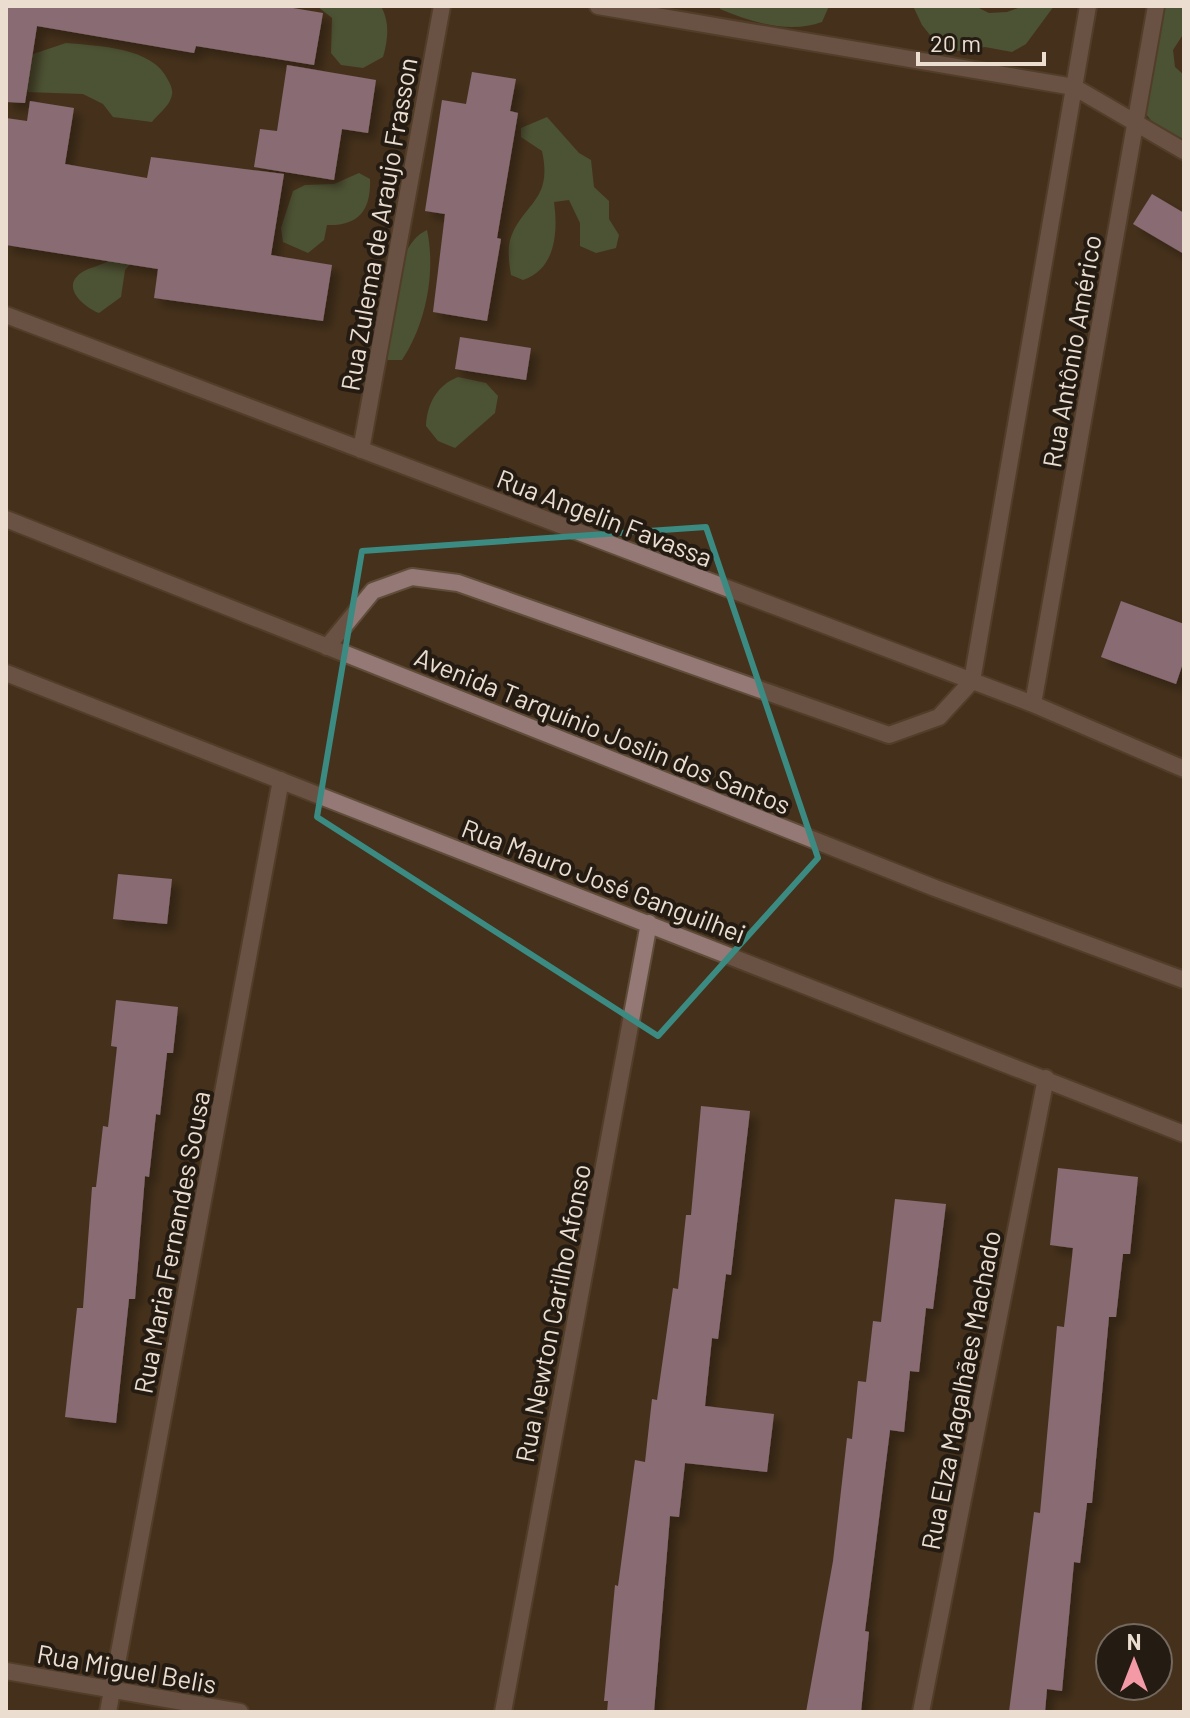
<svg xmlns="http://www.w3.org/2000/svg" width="1190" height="1718" viewBox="0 0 1190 1718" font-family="Barlow,sans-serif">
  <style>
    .forest { fill: #547a52 }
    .building { fill: #dab2dd; filter: url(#shadow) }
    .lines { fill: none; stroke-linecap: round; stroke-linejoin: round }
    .minor-casing { stroke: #604d39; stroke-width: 20 }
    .tertiary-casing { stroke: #604d39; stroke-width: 20 }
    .minor { stroke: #947977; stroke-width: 16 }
    .tertiary { stroke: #947977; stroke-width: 16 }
    .marked { fill: none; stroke: #3b8b82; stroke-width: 6; stroke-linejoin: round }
    .labels { text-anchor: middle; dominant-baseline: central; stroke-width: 8; stroke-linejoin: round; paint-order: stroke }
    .street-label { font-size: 26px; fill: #ebded1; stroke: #241b12 }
  </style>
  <defs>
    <filter id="shadow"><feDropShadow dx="7" dy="7" stdDeviation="4" flood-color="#0009"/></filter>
  </defs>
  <rect width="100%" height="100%" fill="#45311c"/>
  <path class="forest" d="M 317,6 L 381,6 C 390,23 388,39 383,57 L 363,68 L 341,65 L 331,53 L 332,18 Z
    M 721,6 L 829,6 L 822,22 C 789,34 751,22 720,9 Z
    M 913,6 L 975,6 L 989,13 L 1007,12 L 1023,6 L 1054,6 L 1026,44 L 1012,52 L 985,47 L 957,51 L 938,45 L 922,25 Z
    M 1163,6 L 1184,6 L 1184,33 L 1173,50 L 1175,67 L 1184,75 L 1184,147 L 1159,130 L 1145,113 Z
    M 66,43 C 98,46 153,47 168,80 C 171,86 174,91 171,98 C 169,106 157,115 152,122 L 113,117 L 103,104 L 83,94 L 26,92 L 33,54 Z
    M 547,117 L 579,153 L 591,160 L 594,187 L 609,201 L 609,219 L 619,235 L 616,248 L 596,253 L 580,246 L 580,223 L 569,200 L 554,202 C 558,232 556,269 523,280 L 511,275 C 509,262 507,249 511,237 C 524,202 553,201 542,151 L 521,137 L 521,128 Z
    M 359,173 L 370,179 C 371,210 359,226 327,225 L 324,240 L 308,253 L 283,242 L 281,228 L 293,191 L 305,185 L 334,184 Z
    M 427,230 C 436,272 426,324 402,360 L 388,360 L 384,355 C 391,319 392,246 427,230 Z
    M 110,252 L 133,261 L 125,270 L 121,297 L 99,313 C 84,307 58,286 84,271 C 91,267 100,266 108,261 Z
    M 458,377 L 486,383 L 498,396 L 495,413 L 455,448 L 438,441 L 426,426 C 427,404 437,385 458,377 Z"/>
  <path class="building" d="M 6,6 L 281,6 L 323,13 L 314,65 L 196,46 L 194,53 L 37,26 L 25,103 L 6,102 Z
    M 287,65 L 376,80 L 368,133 L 342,129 L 334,180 L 254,167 L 260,129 L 277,131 Z
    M 472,72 L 516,79 L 510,111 L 518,113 L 497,238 L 501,239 L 487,321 L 433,312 L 445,214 L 425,211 L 442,100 L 466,104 Z
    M 30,101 L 74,108 L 65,164 L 147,178 L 151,157 L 284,174 L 271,255 L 332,265 L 323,321 L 154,298 L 158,269 L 6,245 L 6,118 L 27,121 Z
    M 1152,194 L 1184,213 L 1184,254 L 1133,224 Z
    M 460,337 L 531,348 L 526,380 L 455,369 Z
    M 1121,601 L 1184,624 L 1184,660 L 1176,684 L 1101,657 Z
    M 118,874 L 172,879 L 167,924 L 113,919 Z
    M 116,1000 L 178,1007 L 173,1053 L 167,1053 L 160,1115 L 156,1114 L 149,1177 L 145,1176 L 135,1299 L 129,1299 L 116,1423 L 65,1417 L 77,1308 L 83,1308 L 92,1187 L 96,1187 L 103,1126 L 108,1127 L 117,1047 L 111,1046 Z
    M 701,1106 L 750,1111 L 731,1275 L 726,1274 L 718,1339 L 712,1338 L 705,1406 L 774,1414 L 767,1472 L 685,1463 L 679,1517 L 670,1516 L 654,1712 L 607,1712 L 608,1701 L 604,1701 L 615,1585 L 618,1586 L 635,1460 L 645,1462 L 652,1399 L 657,1400 L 673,1288 L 678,1289 L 686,1215 L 691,1215 Z
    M 1058,1168 L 1138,1177 L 1130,1254 L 1123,1254 L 1116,1317 L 1109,1317 L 1092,1503 L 1087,1503 L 1080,1563 L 1074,1562 L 1062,1691 L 1047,1689 L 1045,1712 L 1009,1712 L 1034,1512 L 1040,1513 L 1057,1326 L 1064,1327 L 1073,1248 L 1050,1245 Z
    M 895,1199 L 946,1204 L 933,1309 L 926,1308 L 919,1372 L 910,1371 L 904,1432 L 890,1430 L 865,1631 L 869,1632 L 861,1712 L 806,1712 L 833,1561 L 847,1438 L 852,1439 L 858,1381 L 866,1382 L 873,1321 L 881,1322 Z"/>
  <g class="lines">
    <defs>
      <path id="minor" d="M 598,6 L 1074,87 L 1184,151
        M 6,315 L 1033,704 L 1184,769
        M 361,450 L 442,6
        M 327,647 L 373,591 L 412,577 L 458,583 L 889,735 L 939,717 L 972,681 L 1088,6
        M 6,673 L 1184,1134
        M 1033,704 L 1156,6
        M 6,1671 L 240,1712
        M 108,1712 L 281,780
        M 503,1712 L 649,923
        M 921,1712 L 1046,1078"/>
      <path id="tertiary" d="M 6,519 L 935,888 L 1184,980"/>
    </defs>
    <use href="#minor" class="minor-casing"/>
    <use href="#tertiary" class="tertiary-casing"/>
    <use href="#minor" class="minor"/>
    <use href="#tertiary" class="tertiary"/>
  </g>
  <path d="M0 0H1190V1718H0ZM 706,527 L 818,858 L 658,1036 L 317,817 L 362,551 Z" fill="#45311c" fill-opacity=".55" fill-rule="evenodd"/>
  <path class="marked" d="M 706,527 L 818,858 L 658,1036 L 317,817 L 362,551 Z"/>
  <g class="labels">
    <g class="street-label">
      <text transform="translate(378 224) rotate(-80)">Rua Zulema de Araujo Frasson</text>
      <text transform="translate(1071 351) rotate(-80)">Rua Antônio Américo</text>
      <text transform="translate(605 517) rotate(21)">Rua Angelin Favassa</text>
      <text transform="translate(603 730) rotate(22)">Avenida Tarquínio Joslin dos Santos</text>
      <text transform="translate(604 880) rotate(21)">Rua Mauro José Ganguilhei</text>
      <text transform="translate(171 1242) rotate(-79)">Rua Maria Fernandes Sousa</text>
      <text transform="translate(552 1313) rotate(-79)">Rua Newton Carilho Afonso</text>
      <text transform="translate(960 1390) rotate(-79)">Rua Elza Magalhães Machado</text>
      <text transform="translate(127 1668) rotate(10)">Rua Miguel Belis</text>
    </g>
  </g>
  <rect width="1190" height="1718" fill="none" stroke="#ebded1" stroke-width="16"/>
  <g transform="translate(1134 1662)"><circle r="38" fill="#241b12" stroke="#74695e" stroke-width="2"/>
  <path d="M0-6L14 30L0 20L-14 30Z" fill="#f49aa6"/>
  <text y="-12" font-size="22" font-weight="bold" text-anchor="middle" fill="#ebded1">N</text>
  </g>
  <path d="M918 52v12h126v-12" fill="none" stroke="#ebded1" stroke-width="4"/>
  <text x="930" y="52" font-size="24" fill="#ebded1" stroke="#241b12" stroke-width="6" paint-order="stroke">20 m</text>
</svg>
